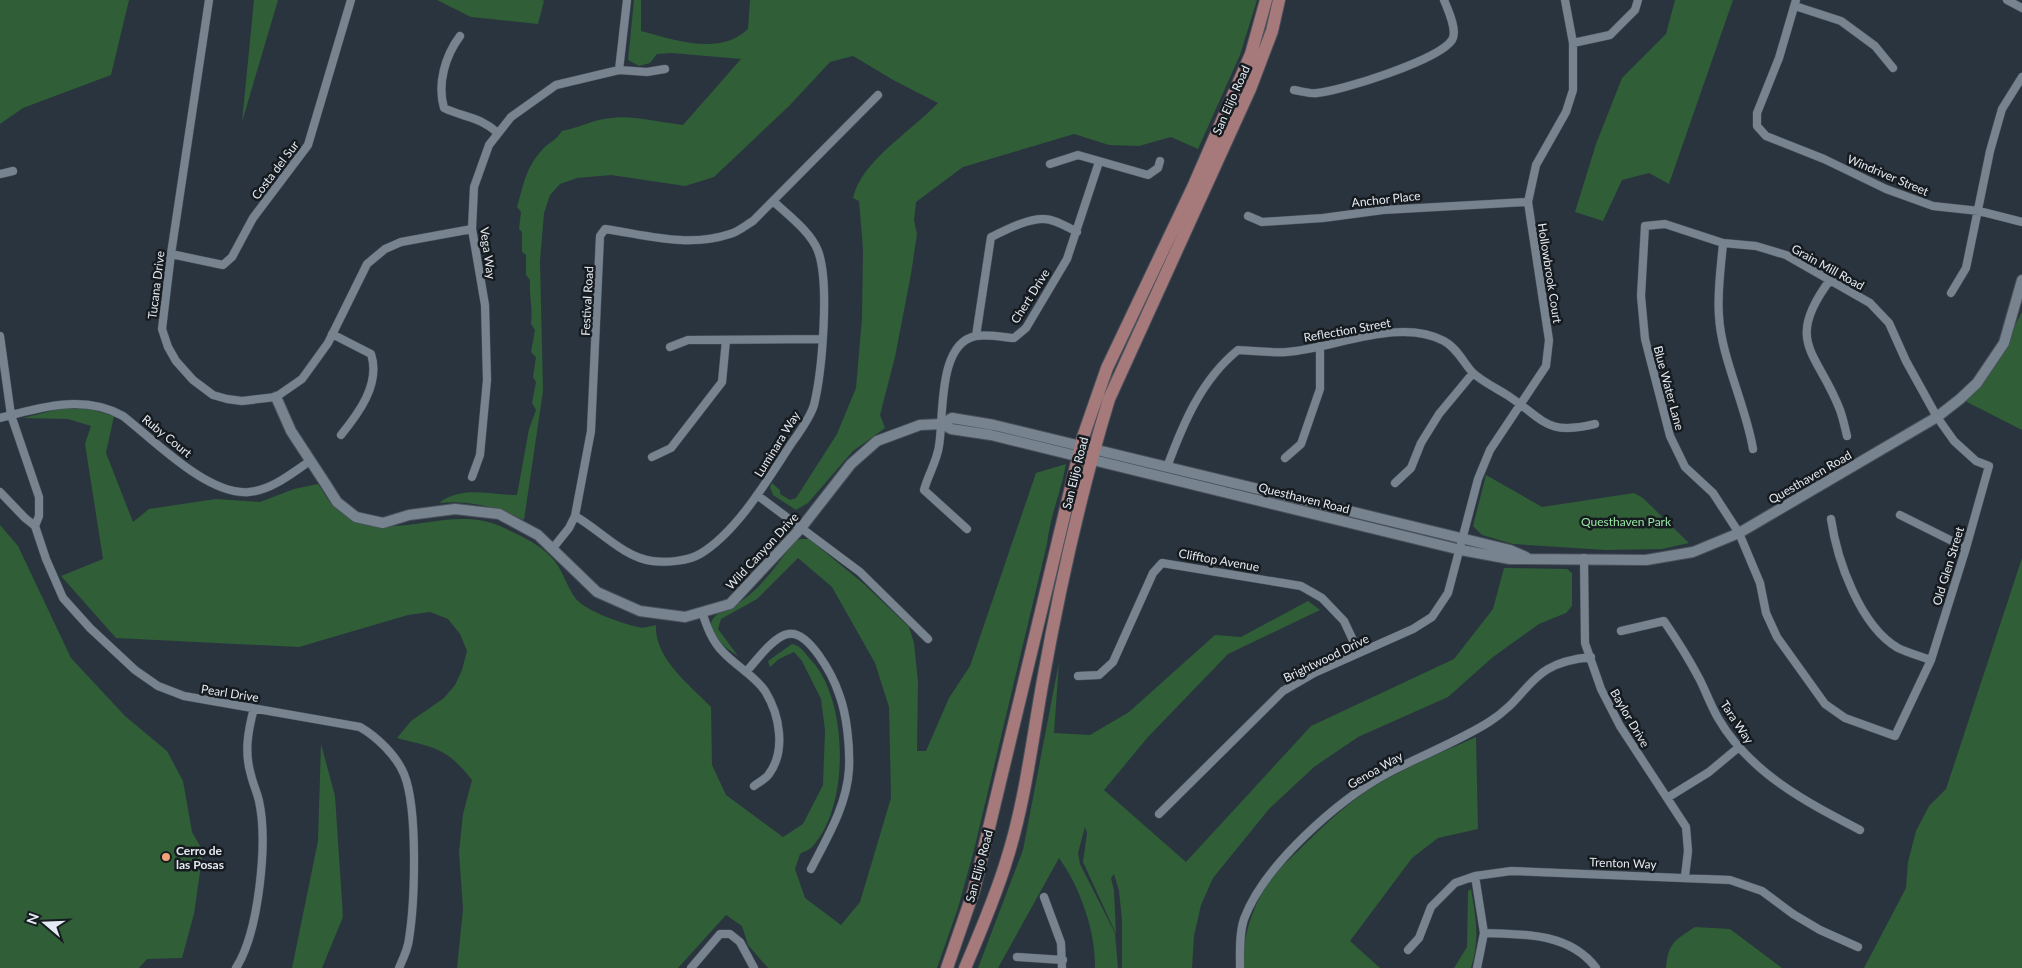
<svg xmlns="http://www.w3.org/2000/svg" width="2022" height="968" viewBox="0 0 2022 968" font-family="Lato,sans-serif">
  <style>
    .green { fill: #2f5e37 }
    .lines { fill: none; stroke-linecap: round; stroke-linejoin: round }
    .minor-casing { stroke: #49515a; stroke-width: 9 }
    .tertiary-casing { stroke: #49515a; stroke-width: 12 }
    .primary-casing { stroke: #49515a; stroke-width: 14 }
    .minor { stroke: #788390; stroke-width: 8 }
    .tertiary { stroke: #788390; stroke-width: 10 }
    .primary { stroke: #a6797b; stroke-width: 12 }
    .poi-dot { fill: #f0a279; stroke: #161b20; stroke-width: 2 }
    .labels { text-anchor: middle; dominant-baseline: central; stroke-width: 5; stroke-linejoin: round; paint-order: stroke }
    .street-label { font-size: 12px; fill: #e4eaf1; stroke: #161b20 }
    .park-label { font-size: 12px; fill: #96e5a0; stroke: #161b20 }
    .poi-label { font-size: 12px; font-weight: bold; fill: #e4eaf1; stroke: #161b20; text-anchor: start }
  </style>
  <rect width="100%" height="100%" fill="#2a343f"/>
  <path class="green" d="M 0,0 L 129,0 L 111,75 L 23,108 L 0,124 Z
    M 254,0 L 278,0 L 242,122 Z
    M 437,0 L 542,0 L 544,1 L 538,24 L 471,17 Z
    M 634,0 L 641,0 L 641,31 C 675,40 720,56 748,29 L 750,0 L 1257,0 L 1240,55 L 1198,149 L 1171,137 L 1139,146 L 1109,145 L 1074,134 L 963,167 L 916,202 L 914,220 L 917,234 L 911,274 L 895,357 L 880,415 L 885,428 L 853,451 L 808,503 L 796,510 L 773,495 L 770,487 L 772,483 L 780,490 L 780,494 L 790,500 L 796,498 L 837,434 L 856,388 L 862,318 L 863,249 L 859,201 L 853,198 C 861,161 913,130 938,103 L 895,81 L 853,56 L 830,62 L 789,106 L 714,177 L 685,186 L 611,175 L 577,178 L 560,184 L 550,195 L 544,213 L 540,261 L 543,391 L 524,520 C 495,507 470,500 439,503 C 462,485 490,495 517,495 L 529,429 L 536,410 L 532,403 L 536,382 L 533,377 L 536,357 L 531,352 L 535,330 L 531,324 C 533,306 529,298 530,280 L 526,275 L 526,255 L 522,252 L 522,232 L 519,229 L 521,212 L 517,207 C 524,184 525,169 542,150 C 549,142 556,141 562,131 C 580,128 593,119 612,118 C 632,115 662,123 683,125 L 741,59 L 672,53 L 657,54 L 650,63 L 639,66 L 628,60 Z
    M 1675,0 L 1733,0 L 1669,184 L 1649,173 L 1622,180 L 1603,221 L 1575,212 L 1596,144 L 1622,78 L 1666,34 Z
    M 2022,312 L 2022,430 L 1965,401 L 1995,363 Z
    M 86,408 L 114,416 L 106,453 L 133,522 L 149,509 L 216,499 L 260,502 L 294,489 L 318,484 C 323,491 328,502 336,508 C 388,550 444,502 500,526 C 517,534 538,543 551,557 C 563,569 566,586 576,599 C 586,611 623,624 638,627 C 643,629 651,626 656,625 C 654,658 690,685 711,707 L 712,765 L 726,795 L 783,837 L 803,824 L 823,785 L 825,730 L 821,699 L 802,661 L 794,652 L 779,659 L 770,667 L 768,661 L 792,644 C 802,646 805,654 812,661 C 848,701 850,805 813,846 C 810,850 804,851 800,854 L 795,869 L 805,898 L 841,925 L 860,902 L 891,798 L 889,707 L 875,663 L 832,587 L 798,558 L 757,599 L 721,619 L 718,629 L 738,656 C 728,649 711,639 711,624 C 712,613 732,607 740,602 C 763,587 778,562 795,541 L 801,539 L 809,539 L 864,584 L 909,627 L 914,643 L 918,682 L 917,751 L 926,751 L 949,698 L 970,666 L 1036,473 L 1066,464 C 1061,492 1050,516 1047,544 L 974,850 L 958,908 L 937,968 L 768,968 L 748,945 L 742,926 L 726,915 L 678,968 L 457,968 L 463,909 L 459,852 L 463,814 L 472,780 C 446,747 435,748 397,738 L 411,721 L 444,698 L 455,685 L 462,670 L 467,651 L 460,634 L 448,619 L 430,612 L 408,615 L 299,647 L 116,638 L 61,576 L 103,559 L 85,444 L 91,426 L 68,419 L 23,418 L 59,409 Z
    M 1486,475 L 1542,507 L 1634,493 L 1643,498 L 1689,543 L 1662,549 L 1606,550 L 1513,544 L 1482,535 L 1473,526 Z
    M 0,525 L 18,546 L 71,658 L 125,716 L 167,751 L 183,781 L 192,832 L 203,851 L 194,914 L 182,958 L 147,959 L 139,968 L 0,968 Z
    M 2022,558 L 2022,968 L 1864,968 L 1906,888 L 1908,862 L 1916,831 L 1929,806 L 1946,789 Z
    M 1504,568 L 1567,569 L 1572,573 L 1572,606 L 1566,613 L 1539,624 L 1493,657 L 1448,697 L 1358,737 L 1314,767 L 1269,809 L 1213,878 L 1201,905 L 1194,936 L 1192,968 L 1122,968 L 1122,920 L 1119,891 L 1114,874 L 1111,878 L 1114,890 L 1116,934 L 1083,862 L 1087,833 L 1085,827 L 1078,853 L 1080,864 L 1115,933 L 1118,968 L 1095,968 C 1096,932 1080,887 1059,858 L 998,968 L 978,968 L 1023,850 L 1059,662 L 1054,733 L 1090,735 L 1129,712 L 1215,635 L 1241,637 L 1308,601 L 1320,610 L 1228,654 L 1148,737 L 1104,790 L 1186,862 L 1311,726 L 1454,659 L 1493,609 Z
    M 1476,737 L 1478,829 L 1438,838 L 1412,858 L 1350,941 L 1380,968 L 1244,968 C 1241,939 1253,906 1269,881 C 1277,870 1288,860 1298,851 C 1324,825 1351,799 1383,781 C 1413,764 1445,751 1476,737 Z
    M 321,744 L 335,796 L 343,917 L 322,968 L 292,968 L 318,841 Z
    M 1471,889 C 1476,919 1480,938 1471,968 L 1454,968 L 1467,947 L 1468,891 Z
    M 1695,927 L 1730,929 L 1782,968 L 1666,968 C 1668,943 1675,940 1695,927 Z"/>
  <g class="lines">
    <defs>
      <path id="minor" d="M 209,0 L 171,254 L 162,329 L 168,347 L 176,361 L 193,380 L 213,395 L 227,399 L 242,401 L 276,397 L 302,379 L 328,343 L 367,264 L 385,249 L 401,242 L 472,229
        M 1796,0 L 1779,58 L 1757,113 L 1757,126 L 1766,136 L 1824,159 L 1886,189 L 1933,206 L 1979,211 L 2022,222
        M 2007,0 L 2022,8
        M 1795,6 L 1841,21 L 1875,46 L 1893,68
        M 460,36 C 445,56 437,84 444,108 C 465,118 479,116 498,133
        M 1573,43 L 1610,35 L 1635,10 L 1638,0
        M 619,70 L 627,0
        M 1294,90 C 1301,91 1310,94 1317,93 C 1341,91 1439,60 1452,40 C 1458,31 1448,10 1444,0
        M 1050,164 L 1078,155 L 1148,175 L 1158,168 L 1160,161
        M 0,174 L 13,171
        M 1248,216 L 1262,222 L 1323,218 L 1383,210 L 1528,202
        M 1665,224 L 1723,243 L 1756,246 L 1786,255 L 1870,303 L 1889,323 L 1906,361 L 1937,417 L 1954,441 L 1976,461 L 1989,466 L 1966,548 L 1931,660 L 1895,736 L 1845,718 L 1825,704 L 1777,637 L 1766,613 L 1760,583 L 1739,533 L 1713,493 L 1685,467 L 1670,436 L 1645,339 L 1641,296 L 1645,226 Z
        M 1723,243 C 1721,267 1717,292 1719,316 C 1721,357 1746,406 1753,449
        M 171,254 L 223,265 L 232,257 L 253,218 L 308,145 L 351,0
        M 1830,280 C 1783,343 1818,352 1840,410 C 1843,418 1845,428 1847,436
        M 1951,293 L 1966,268 L 1990,151 L 2002,109 L 2022,77
        M 332,334 L 371,354 C 381,384 358,414 341,435
        M 0,336 L 11,415 L 39,497 L 39,516 L 35,526 L 46,559 L 63,598 L 90,628 L 135,670 L 158,686 L 184,696 L 360,727 C 377,737 396,755 404,774 C 418,808 415,901 409,939 C 408,949 403,959 399,968
        M 976,336 L 991,237 C 1006,230 1026,219 1043,219 C 1055,219 1067,227 1077,232
        M 670,347 L 688,340 L 822,339
        M 0,418 C 41,407 84,394 123,416 C 154,440 208,496 249,492 C 272,490 292,473 310,461
        M 652,457 L 671,448 L 722,382 L 726,340
        M 1285,458 L 1301,444 L 1320,389 L 1320,346
        M 1167,467 C 1183,424 1201,380 1238,350 C 1254,351 1271,353 1287,352 C 1336,348 1399,317 1444,341 C 1457,348 1463,362 1472,372 C 1481,381 1496,388 1507,395 C 1545,420 1546,436 1595,424
        M 472,477 L 480,455 L 487,380 L 485,305 L 472,229 L 474,187 L 489,145 L 511,117 L 556,85 L 619,70 L 647,72 L 665,69
        M 1395,483 L 1411,468 L 1421,443 L 1439,414 L 1473,373
        M 0,492 L 25,518 L 35,526
        M 757,495 L 860,572 L 928,639
        M 1900,515 L 1966,548
        M 575,516 C 600,530 623,557 652,561 C 666,563 688,561 700,554 C 737,532 768,479 791,444 C 799,433 810,418 814,405 C 822,372 830,283 818,251 C 811,232 788,215 773,201
        M 1831,519 C 1837,560 1860,626 1898,648 C 1908,653 1920,656 1931,660
        M 967,529 L 924,490 C 928,475 937,461 939,446 C 944,418 937,343 976,336 C 987,334 1002,337 1014,338 L 1026,328 L 1067,259 L 1099,162
        M 553,548 L 569,528 L 575,516 L 591,431 L 600,236 L 605,229 C 647,235 688,248 730,234 C 738,232 746,225 753,221 L 878,95
        M 1584,558 L 1585,643 L 1601,689 L 1620,726 L 1686,827 L 1688,851 L 1685,876
        M 702,612 C 707,627 712,641 723,652 C 736,666 755,676 765,691 C 780,715 786,751 769,774 C 766,779 759,782 754,786
        M 1621,631 L 1664,621 C 1677,640 1689,659 1700,680 C 1706,692 1711,706 1718,718 C 1750,773 1806,802 1860,830
        M 746,672 C 755,662 774,636 788,634 C 809,630 833,676 839,694 C 847,715 850,747 849,769 C 847,805 827,838 811,869
        M 1078,676 L 1099,675 L 1113,662 L 1153,573 L 1162,563 L 1301,586 L 1322,598 L 1344,621 L 1359,653
        M 1667,798 L 1709,772 L 1739,747
        M 1159,814 L 1283,691 L 1314,673 L 1413,629 L 1432,617 L 1448,593 L 1478,479 L 1490,450 L 1546,366 L 1549,340 L 1528,202 L 1536,165 L 1566,112 L 1573,90 L 1573,43 L 1565,0
        M 1475,876 L 1484,933 L 1477,968
        M 1044,897 L 1061,943 L 1062,968
        M 1484,933 C 1524,934 1570,933 1596,968
        M 1408,950 L 1419,938 L 1431,907 L 1455,883 L 1475,876 L 1511,871 L 1730,880 L 1762,891 L 1793,914 L 1820,930 L 1858,947
        M 1017,957 L 1063,960
        M 236,968 C 259,932 268,842 259,801 C 257,792 253,784 251,775 C 244,752 248,731 254,708
        M 691,968 L 720,934 L 730,934 L 740,942 L 754,968
        M 1240,968 C 1240,953 1239,934 1244,919 C 1264,865 1338,800 1388,773 C 1422,755 1457,742 1489,722 C 1533,694 1527,663 1591,657"/>
      <path id="tertiary" d="M 276,397 L 291,431 L 325,483 L 337,502 L 356,517 L 383,523 L 409,515 L 455,509 L 499,514 L 538,535 L 597,592 L 640,611 L 685,617 L 730,604 L 801,528 L 851,464 L 877,441 L 920,425 L 942,424 L 952,418 L 994,425 L 1510,550 L 1526,557
        M 942,424 L 951,429 L 991,435 L 1461,550 L 1510,559 L 1646,560 L 1693,552 L 1739,533 L 1937,417 L 1960,399 L 1977,383 L 2004,343 L 2022,280"/>
      <path id="primary" d="M 947,968 L 974,890 L 1083,437 L 1107,368 L 1194,185 L 1251,54 L 1266,0
        M 965,968 C 980,933 995,898 1006,862 C 1025,803 1032,741 1043,680 C 1060,585 1081,491 1109,399 L 1250,89 L 1272,31 L 1279,0"/>
    </defs>
    <use href="#minor" class="minor-casing"/>
    <use href="#tertiary" class="tertiary-casing"/>
    <use href="#primary" class="primary-casing"/>
    <use href="#minor" class="minor"/>
    <use href="#tertiary" class="tertiary"/>
    <use href="#primary" class="primary"/>
  </g>
  <circle class="poi-dot" cx="166" cy="857" r="5"/>
  <g class="labels">
    <g class="street-label">
      <text transform="translate(1231 100) rotate(-66)">San Elijo Road</text>
      <text transform="translate(275 170) rotate(-53)">Costa del Sur</text>
      <text transform="translate(1888 175) rotate(23)">Windriver Street</text>
      <text transform="translate(1386 199) rotate(-6)">Anchor Place</text>
      <text transform="translate(488 253) rotate(82)">Vega Way</text>
      <text transform="translate(1828 267) rotate(29)">Grain Mill Road</text>
      <text transform="translate(1550 273) rotate(81)">Hollowbrook Court</text>
      <text transform="translate(156 285) rotate(-83)">Tucana Drive</text>
      <text transform="translate(1030 296) rotate(-58)">Chert Drive</text>
      <text transform="translate(587 301) rotate(-87)">Festival Road</text>
      <text transform="translate(1347 330) rotate(-10)">Reflection Street</text>
      <text transform="translate(1669 388) rotate(75)">Blue Water Lane</text>
      <text transform="translate(167 436) rotate(39)">Ruby Court</text>
      <text transform="translate(777 444) rotate(-58)">Luminara Way</text>
      <text transform="translate(1075 473) rotate(-76)">San Elijo Road</text>
      <text transform="translate(1810 477) rotate(-30)">Questhaven Road</text>
      <text transform="translate(1304 498) rotate(14)">Questhaven Road</text>
      <text transform="translate(762 551) rotate(-47)">Wild Canyon Drive</text>
      <text transform="translate(1219 560) rotate(10)">Clifftop Avenue</text>
      <text transform="translate(1948 566) rotate(-73)">Old Glen Street</text>
      <text transform="translate(1326 658) rotate(-26)">Brightwood Drive</text>
      <text transform="translate(230 693) rotate(9)">Pearl Drive</text>
      <text transform="translate(1630 718) rotate(60)">Baylor Drive</text>
      <text transform="translate(1737 722) rotate(56)">Tara Way</text>
      <text transform="translate(1375 770) rotate(-30)">Genoa Way</text>
      <text transform="translate(1623 863) rotate(2)">Trenton Way</text>
      <text transform="translate(979 866) rotate(-75)">San Elijo Road</text>
    </g>
    <g class="park-label">
      <text x="1626" y="521">Questhaven Park</text>
    </g>
    <g class="poi-label">
      <text x="176" y="850">Cerro de<tspan x="176" dy="14">las Posas</tspan></text>
    </g>
  </g>
  <g transform="translate(45 923) rotate(289)" stroke="#161b20" stroke-width="4" paint-order="stroke">
  <path d="M0-4L9 19L0 12L-9 19Z" fill="#e4eaf1"/>
  <text y="-8" font-size="14" font-weight="bold" text-anchor="middle" fill="#e4eaf1">N</text>
  </g>
</svg>
